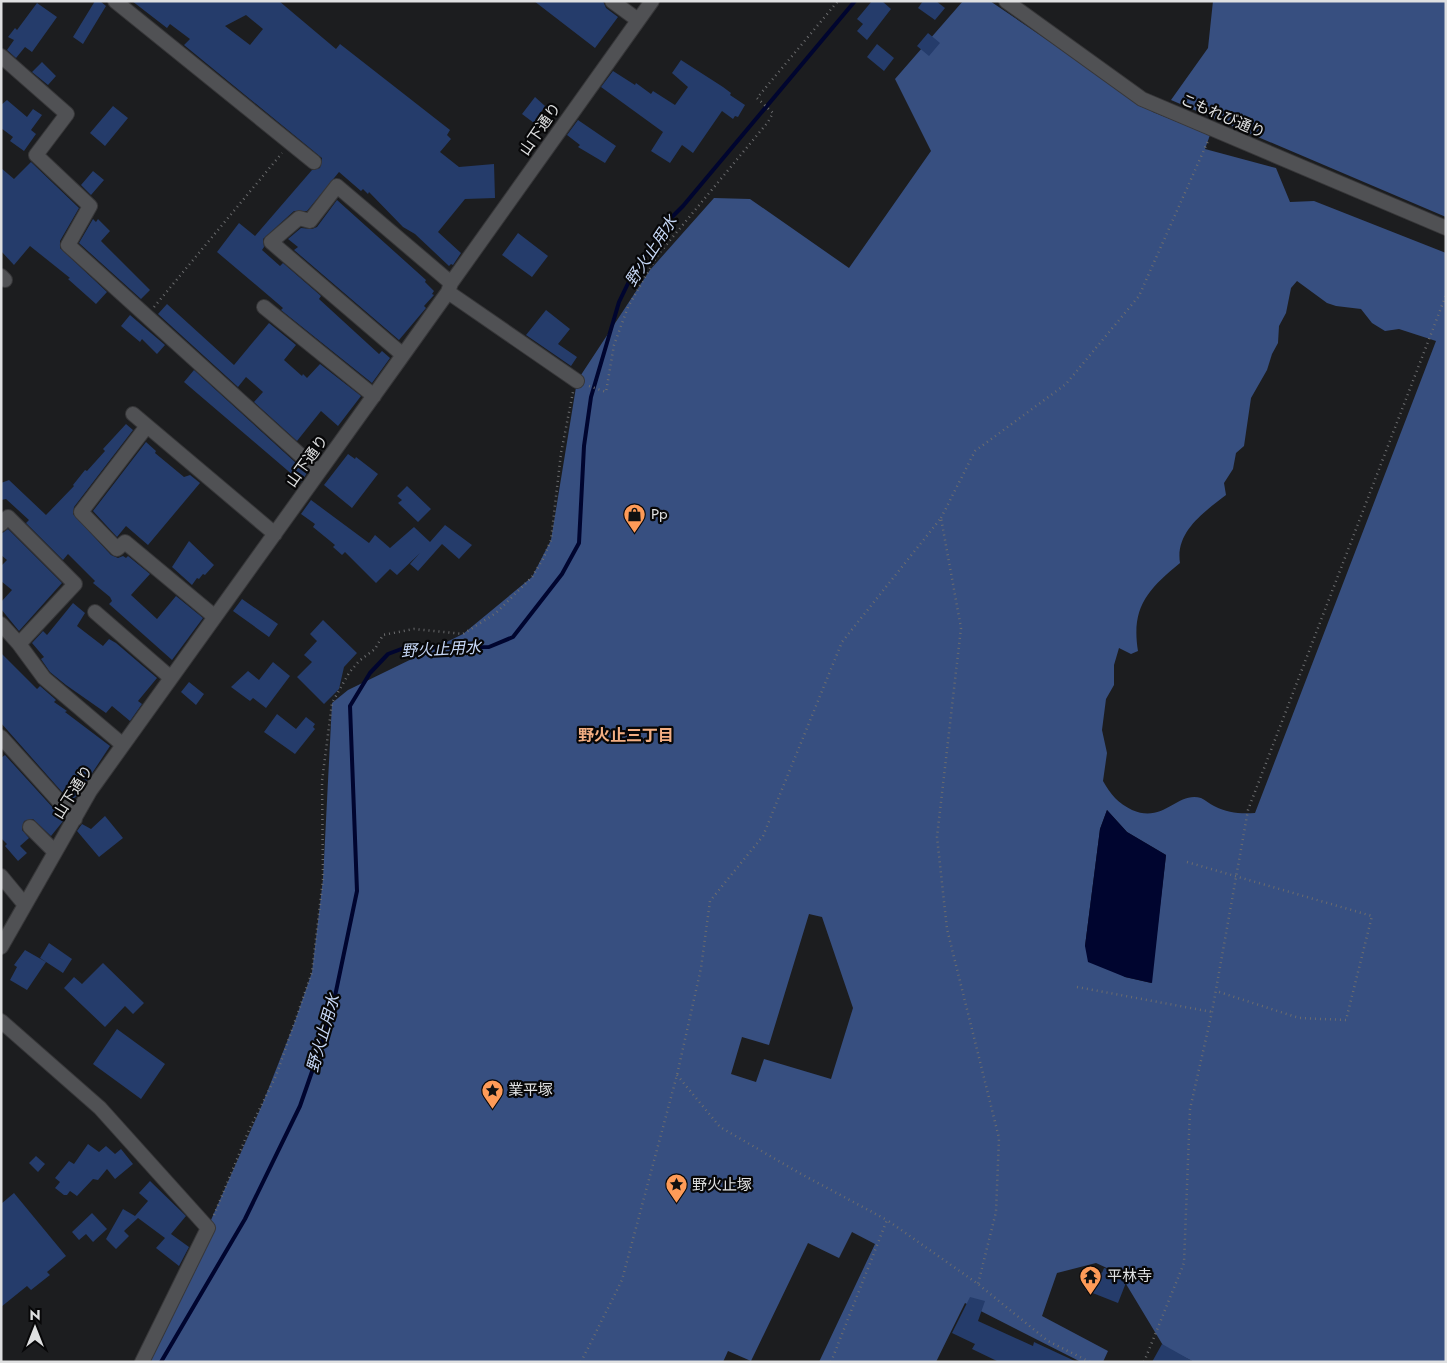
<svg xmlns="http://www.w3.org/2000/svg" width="1447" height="1363" viewBox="0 0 1447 1363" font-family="Jost,'Noto Sans JP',sans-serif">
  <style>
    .forest { fill: #374f80; fill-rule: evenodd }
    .water { fill: #00052f }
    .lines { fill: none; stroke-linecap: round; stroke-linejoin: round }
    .stream { stroke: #00052f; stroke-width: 4 }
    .building { fill: #253c6b; fill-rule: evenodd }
    .minor-casing { stroke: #373739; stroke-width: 16 }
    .path { stroke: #6b6c6e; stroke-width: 2.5; stroke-dasharray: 1 4; stroke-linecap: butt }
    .minor { stroke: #505154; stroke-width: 14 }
    .labels { text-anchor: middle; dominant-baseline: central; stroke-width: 4.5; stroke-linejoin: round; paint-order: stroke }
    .street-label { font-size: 15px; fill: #dfe0e1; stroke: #070708 }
    .poi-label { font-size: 15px; fill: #dfe0e1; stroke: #070708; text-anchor: start }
    .water-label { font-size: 16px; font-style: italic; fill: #c6d7f6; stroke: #070708 }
    .neighbourhood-label { font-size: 16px; font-weight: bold; fill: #f4af83; stroke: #070708 }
  </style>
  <rect width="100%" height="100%" fill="#1c1d1f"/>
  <path class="forest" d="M 963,1 L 990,1 L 1153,112 L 1210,135 L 1205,149 L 1276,168 L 1290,202 L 1314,201 L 1446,253 L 1446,1362 L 1194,1362 L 1164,1347 L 1120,1274 L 1096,1263 L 1057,1273 L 1042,1316 L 1108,1351 L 1103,1362 L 1081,1362 L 965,1303 L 936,1362 L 819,1362 L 875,1244 L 852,1232 L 839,1258 L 808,1243 L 751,1361 L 728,1351 L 723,1362 L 148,1362 L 262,1105 L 294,1024 L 312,972 L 323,879 L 332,703 L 348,690 L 463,634 L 532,577 L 551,540 L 577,381 L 650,270 L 714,198 L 750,199 L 849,268 L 931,151 L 895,79 ZM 1297,281 L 1327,303 L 1336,306 L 1361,309 L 1372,323 L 1385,331 L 1399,329 L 1436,341 L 1255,813 C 1240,814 1228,813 1214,806 C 1210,804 1205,800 1201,798 C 1177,791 1164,824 1132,810 C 1118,803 1111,795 1103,781 L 1107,753 L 1102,730 L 1106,699 L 1114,685 L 1114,665 L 1119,648 L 1131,654 L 1138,651 C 1131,608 1147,590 1180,563 C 1175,532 1204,512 1226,495 L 1224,483 L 1233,469 L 1236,453 L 1244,446 L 1251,398 L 1267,370 L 1272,354 L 1278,343 L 1279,326 L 1286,313 L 1291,288 ZM 1107,810 L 1127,832 L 1166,855 L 1151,983 L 1125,977 L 1085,946 L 1100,829 ZM 809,914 L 822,917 L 853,1008 L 831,1079 L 764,1059 L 756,1082 L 731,1074 L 742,1037 L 769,1045 Z
    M 1213,1 L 1446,1 L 1446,217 L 1171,100 L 1208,48 Z"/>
  <path class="water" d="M 1107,810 L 1127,832 L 1166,855 L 1152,983 L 1125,977 L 1088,962 L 1085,946 L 1100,829 Z"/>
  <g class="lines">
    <path class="stream" d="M 161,1362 L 245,1219 L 300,1106 L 330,1020 L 357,891 L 350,706 L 370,673 L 388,654 L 404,648 L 489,647 L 513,637 L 562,574 L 579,543 L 584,446 L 591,397 L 619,302 L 636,267 L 670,219 L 683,206 L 855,1"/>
  </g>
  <path class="building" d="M 95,1 L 100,1 L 106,6 L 83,44 L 73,37 Z
    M 132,1 L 279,1 L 336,49 L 340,44 L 450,130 L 447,135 L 451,139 L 440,152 L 459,167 L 494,164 L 495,198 L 465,199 L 438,232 L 461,253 L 453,265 L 451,264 L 449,266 L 415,234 L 403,227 L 369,192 L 368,194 L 363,189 L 361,191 L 339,172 L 307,211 L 294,211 L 263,239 L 264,247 L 262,250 L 280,266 L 283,263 L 321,296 L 319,299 L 379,354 L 382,351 L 390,358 L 372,383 L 281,310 L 283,308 L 269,296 L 217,252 L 239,223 L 255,236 L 312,170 L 320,168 L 322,158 L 184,45 L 190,39 L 170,24 L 167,28 ZM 246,15 L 263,29 L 250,45 L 225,26 Z
    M 534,1 L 603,1 L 606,8 L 618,17 L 595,48 Z
    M 872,1 L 882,1 L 891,9 L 867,40 L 857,31 L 863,24 L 857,19 Z
    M 923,1 L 936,1 L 945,8 L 935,20 L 918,8 Z
    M 37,3 L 57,17 L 32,52 L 25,47 L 16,58 L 7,50 L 14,40 L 8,37 L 15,28 L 17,30 Z
    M 928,33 L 940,43 L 929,56 L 917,46 Z
    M 877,44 L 894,58 L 884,71 L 867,57 Z
    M 681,60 L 723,87 L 731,93 L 730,95 L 745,105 L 738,117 L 735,116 L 733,119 L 722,111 L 693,153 L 682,145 L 670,163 L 651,151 L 663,132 L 601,87 L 613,71 L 635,85 L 636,83 L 651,94 L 653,91 L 675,105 L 688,87 L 672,73 Z
    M 42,62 L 56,76 L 48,85 L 32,72 Z
    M 535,97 L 545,106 L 534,123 L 522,114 Z
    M 7,100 L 27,117 L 33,109 L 42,115 L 31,130 L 36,134 L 24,151 L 10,141 L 13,137 L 1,128 L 1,105 Z
    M 113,106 L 128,118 L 105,146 L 90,133 Z
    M 578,120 L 616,146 L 605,163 L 578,147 L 580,145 L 567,135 Z
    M 31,162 L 79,208 L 60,241 L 60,248 L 107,292 L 96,304 L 68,279 L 70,278 L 30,246 L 14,265 L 1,251 L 1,168 L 14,179 Z
    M 93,171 L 104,180 L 91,195 L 81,185 Z
    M 337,200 L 426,280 L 425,282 L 434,291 L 432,294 L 434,295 L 424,306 L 426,308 L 399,340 L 294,250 L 298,247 L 288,239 L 301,228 L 312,229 L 317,227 Z
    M 93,219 L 96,222 L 98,219 L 110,231 L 101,241 L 150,290 L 141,299 L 79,243 Z
    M 518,233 L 548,256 L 532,277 L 502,255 Z
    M 167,304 L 234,365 L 269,323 L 296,345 L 284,360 L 302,376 L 303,374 L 307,378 L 320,364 L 361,396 L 338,426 L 321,411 L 297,441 L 254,402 L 263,392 L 246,377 L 238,387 L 158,314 Z
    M 546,310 L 570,329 L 558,344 L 577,357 L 571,366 L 526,335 Z
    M 130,315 L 165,345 L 157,354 L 142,339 L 140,342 L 121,326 Z
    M 194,370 L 307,473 L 301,482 L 184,382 Z
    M 126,424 L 133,430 L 74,507 L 73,514 L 111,555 L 118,558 L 123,556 L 126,558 L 128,556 L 150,574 L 131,595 L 157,619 L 176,596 L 203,618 L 172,660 L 109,604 L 112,601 L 110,597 L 93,583 L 95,581 L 68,554 L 63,560 L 26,523 L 29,520 L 6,499 L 1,500 L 1,483 L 9,480 L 46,515 L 74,486 L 73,485 L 85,470 L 87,471 L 105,451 L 103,449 Z
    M 146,442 L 156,451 L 155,453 L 184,477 L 190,475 L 200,483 L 148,545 L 126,526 L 117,537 L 93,511 Z
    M 348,454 L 355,459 L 356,457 L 378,474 L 352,508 L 324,485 Z
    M 407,486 L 431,509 L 418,522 L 398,503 L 402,500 L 397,496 Z
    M 311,500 L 369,543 L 375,535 L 390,548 L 414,527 L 430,542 L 445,525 L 472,545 L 459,559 L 442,544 L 418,571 L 410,564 L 420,553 L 397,575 L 390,569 L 376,583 L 345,552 L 342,555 L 333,547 L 335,545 L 313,527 L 315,524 L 301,514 Z
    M 8,529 L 62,583 L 19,631 L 1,609 L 1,602 L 12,590 L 1,581 L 1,566 L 7,560 L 1,555 L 1,534 Z
    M 189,541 L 214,565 L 205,575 L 203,574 L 199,579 L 197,578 L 192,585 L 172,567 Z
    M 242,599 L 278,624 L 269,637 L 233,611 Z
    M 73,603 L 85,613 L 77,626 L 103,646 L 109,639 L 116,643 L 157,678 L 138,701 L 142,704 L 130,721 L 112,706 L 106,713 L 66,685 L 50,672 L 41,659 L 44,657 L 32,643 L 43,631 L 47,635 Z
    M 323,620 L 357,653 L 344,667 L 339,689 L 324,704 L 297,677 L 312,662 L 304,655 L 317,641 L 310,634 Z
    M 1,653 L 37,689 L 40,686 L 56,700 L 54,702 L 67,711 L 65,712 L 110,746 L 77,796 L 70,801 L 1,723 Z
    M 273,662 L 290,676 L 266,708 L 253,698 L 250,701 L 231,687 L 248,671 L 259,680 Z
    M 189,682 L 204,694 L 196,705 L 181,692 Z
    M 277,714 L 296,729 L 306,717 L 315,724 L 313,727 L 315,729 L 295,754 L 264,732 Z
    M 5,755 L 64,820 L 51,836 L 33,819 L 24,821 L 22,830 L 29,838 L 20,846 L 27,853 L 18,861 L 5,846 L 7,844 L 1,838 L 1,758 Z
    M 105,816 L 123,838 L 99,857 L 77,831 L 82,824 L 91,829 Z
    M 49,943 L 72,959 L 63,973 L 40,958 Z
    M 25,950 L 46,962 L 27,990 L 10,980 L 17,967 L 14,965 Z
    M 103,963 L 144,1003 L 133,1014 L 125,1006 L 105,1027 L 64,988 L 74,977 L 82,984 Z
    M 117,1029 L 165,1064 L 141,1099 L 93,1064 Z
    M 88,1144 L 99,1152 L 106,1146 L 115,1154 L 121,1149 L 133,1164 L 115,1179 L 107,1169 L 98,1180 L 93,1179 L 77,1196 L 70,1191 L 67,1195 L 64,1195 L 55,1188 L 60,1182 L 55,1178 L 69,1161 L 74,1164 Z
    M 36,1156 L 45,1164 L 38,1172 L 29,1163 Z
    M 150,1181 L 186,1216 L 171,1234 L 189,1247 L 179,1266 L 156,1248 L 165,1238 L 138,1218 L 124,1231 L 129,1236 L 116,1249 L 106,1239 L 123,1209 L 135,1216 L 148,1201 L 139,1193 Z
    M 14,1193 L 66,1256 L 47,1272 L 50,1275 L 31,1290 L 27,1286 L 1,1307 L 1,1204 Z
    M 92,1213 L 107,1229 L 93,1242 L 86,1234 L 79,1240 L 72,1232 Z
    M 1104,1268 L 1129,1275 L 1118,1303 L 1085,1290 L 1094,1269 L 1102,1273 Z
    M 970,1297 L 985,1301 L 978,1321 L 1033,1346 L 1034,1342 L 1077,1362 L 999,1362 L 972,1349 L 975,1344 L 952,1333 Z
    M 1162,1344 L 1194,1362 L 1152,1362 Z"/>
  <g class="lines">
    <defs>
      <path id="minor" d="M 115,1 L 314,162
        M 612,1 L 638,20
        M 1006,1 L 1142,99 L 1446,228
        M 1,56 L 67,114 L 36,155 L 90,206 L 68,245 L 319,472
        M 1,276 L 5,280
        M 448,292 L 577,381
        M 264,307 L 374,396
        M 403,355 L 271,242 L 299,218 L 310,221 L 337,186 L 451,283
        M 133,414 L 275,534
        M 147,426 L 81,512 L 117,549 L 125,542 L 215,617
        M 1,524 L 8,517 L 75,584 L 19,644
        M 95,612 L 171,678
        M 1,624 L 19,644 L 44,678 L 123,745
        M 1,737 L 75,819
        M 30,827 L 55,852
        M 1,876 L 25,905
        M 1,947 L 90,791 L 403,355 L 448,292 L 451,283 L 652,1
        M 1,1021 L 100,1108 L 208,1228 L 142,1362"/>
    </defs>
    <use href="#minor" class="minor-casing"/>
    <path class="path" d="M 154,307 L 282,153
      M 589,386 L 606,392 L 614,345 L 628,307 L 657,256 L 768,122 L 773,113 L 757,98 L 838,1
      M 941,518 L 975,451 L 1066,384 L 1139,296 L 1208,141
      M 1187,862 L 1372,916 L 1346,1020 L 1299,1018 L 1216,991
      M 1077,987 L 1212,1012
      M 677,1075 L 720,1127 L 803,1175 L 887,1220
      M 214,1215 L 249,1130 L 276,1076 L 312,972 L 323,879 L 322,781 L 332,703 L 349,673 L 359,661 L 375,649 L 383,635 L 414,629 L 463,634 L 496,613 L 532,577 L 543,559 L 551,540 L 561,453 L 573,392
      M 581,1362 L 622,1280 L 677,1075 L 701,968 L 710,901 L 763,836 L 842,642 L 941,518 L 961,628 L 937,837 L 947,929 L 999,1138 L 996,1212 L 978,1284
      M 831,1362 L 887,1220 L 978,1284 L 1048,1341 L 1090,1362
      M 1144,1362 L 1184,1263 L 1190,1109 L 1212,1012 L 1248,810 L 1446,295"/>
    <use href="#minor" class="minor"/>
  </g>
  <defs>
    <symbol id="shop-pin" viewBox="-11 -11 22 30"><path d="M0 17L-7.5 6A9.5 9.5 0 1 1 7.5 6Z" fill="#fe9b58" stroke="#070708"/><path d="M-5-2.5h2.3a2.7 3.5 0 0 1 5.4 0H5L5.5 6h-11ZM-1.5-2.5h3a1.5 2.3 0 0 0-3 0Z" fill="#111"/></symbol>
    <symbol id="sight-pin" viewBox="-11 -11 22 30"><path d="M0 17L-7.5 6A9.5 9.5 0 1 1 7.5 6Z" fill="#fe9b58" stroke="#070708"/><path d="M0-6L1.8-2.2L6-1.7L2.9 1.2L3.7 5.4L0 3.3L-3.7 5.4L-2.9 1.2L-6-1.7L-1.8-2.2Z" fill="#111"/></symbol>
    <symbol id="temple-pin" viewBox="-11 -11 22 30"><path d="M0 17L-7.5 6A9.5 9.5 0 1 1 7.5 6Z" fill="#fe9b58" stroke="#070708"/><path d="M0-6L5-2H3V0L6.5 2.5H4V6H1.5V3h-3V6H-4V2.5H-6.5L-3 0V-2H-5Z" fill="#111"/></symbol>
  </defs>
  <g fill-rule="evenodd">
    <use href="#shop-pin" x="622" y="502" width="25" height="34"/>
    <use href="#sight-pin" x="480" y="1078" width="25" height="34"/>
    <use href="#sight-pin" x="664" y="1172" width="25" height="34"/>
    <use href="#temple-pin" x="1078" y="1264" width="25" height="34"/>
  </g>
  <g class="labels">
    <g class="street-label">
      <text transform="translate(1223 116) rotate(23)">こもれび通り</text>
      <text transform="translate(540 129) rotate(-55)">山下通り</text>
      <text transform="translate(307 461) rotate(-54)">山下通り</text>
      <text transform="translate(73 792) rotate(-58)">山下通り</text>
    </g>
    <g class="poi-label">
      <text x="651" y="514">Pp</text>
      <text x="508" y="1090">業平塚</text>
      <text x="692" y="1185">野火止塚</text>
      <text x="1107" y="1276">平林寺</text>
    </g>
    <g class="water-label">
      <text transform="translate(651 251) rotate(-57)">野火止用水</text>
      <text transform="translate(441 649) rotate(-3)">野火止用水</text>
      <text transform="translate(323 1033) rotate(-74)">野火止用水</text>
    </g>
    <g class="neighbourhood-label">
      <text x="626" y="735">野火止三丁目</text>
    </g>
  </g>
  <rect width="1447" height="1363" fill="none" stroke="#dfe0e1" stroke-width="5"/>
  <g transform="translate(35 1328)" stroke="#070708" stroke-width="4" paint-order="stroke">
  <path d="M0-4L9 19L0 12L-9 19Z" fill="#dfe0e1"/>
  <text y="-8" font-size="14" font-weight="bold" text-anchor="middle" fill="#dfe0e1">N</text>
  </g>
</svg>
